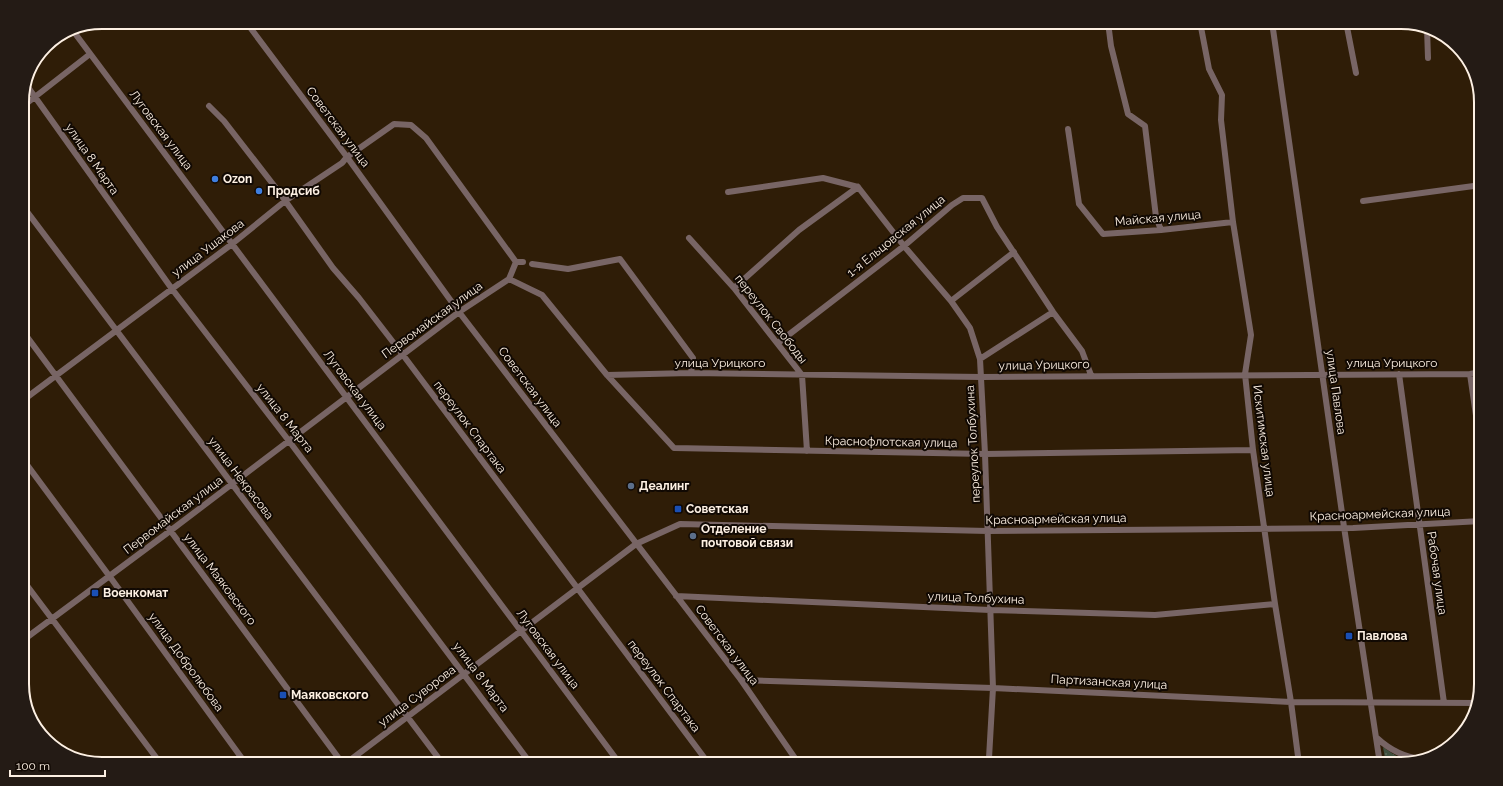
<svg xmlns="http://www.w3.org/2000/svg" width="1503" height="786" viewBox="0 0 1503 786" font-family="Raleway,sans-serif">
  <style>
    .grass { fill: url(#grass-dots) }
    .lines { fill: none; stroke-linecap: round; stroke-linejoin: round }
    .minor { stroke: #786565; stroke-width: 6 }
    .shop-dot { fill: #3f7fe0; stroke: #110903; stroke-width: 1.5 }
    .service-dot { fill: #5c6f8a; stroke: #110903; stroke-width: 1.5 }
    .transit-dot { fill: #1a4fb4; stroke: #110903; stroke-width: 1.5 }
    .labels { text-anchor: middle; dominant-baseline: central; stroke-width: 4; stroke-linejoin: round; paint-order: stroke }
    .street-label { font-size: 12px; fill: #fdf0e3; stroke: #110903 }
    .poi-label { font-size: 12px; font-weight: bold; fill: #fdf0e3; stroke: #110903; text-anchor: start }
    .rim { fill: none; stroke: #fdf0e3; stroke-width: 2 }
  </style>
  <defs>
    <pattern id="grass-dots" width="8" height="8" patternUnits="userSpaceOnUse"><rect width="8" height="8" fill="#3f4f3d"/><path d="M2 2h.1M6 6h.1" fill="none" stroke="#5c6959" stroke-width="1.8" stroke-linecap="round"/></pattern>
  </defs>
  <rect width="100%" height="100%" fill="#2f1d07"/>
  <path class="grass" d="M 1383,747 C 1392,754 1401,759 1412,761 L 1401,764 L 1386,764 Z"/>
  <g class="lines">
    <path class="minor" d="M 246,22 L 347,157 L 459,312 L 741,680 L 799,764
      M 1108,22 L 1111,46 L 1128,114 L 1145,126 L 1156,217 L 1161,230
      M 1200,22 L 1209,69 L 1222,95 L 1221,120 L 1233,222 L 1251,335 L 1245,374 L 1253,450 L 1275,604 L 1291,702 L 1299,764
      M 1272,22 L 1344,527 L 1380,764
      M 1346,22 L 1356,73
      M 71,28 L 620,764
      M 1427,28 L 1428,58
      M 25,83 L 172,289 L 289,441 L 531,764
      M 209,106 L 224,121 L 279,192 L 333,268 L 359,298 L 403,355 L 709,764
      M 22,107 L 90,54
      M 1068,129 L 1079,204 L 1103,234 L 1161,230 L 1233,222
      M 858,187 L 904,246 L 951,301 L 970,328 L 980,359 L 985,454 L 993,688 L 989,758 L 992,764
      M 728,192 L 823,178 L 858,187
      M 1363,201 L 1481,185
      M 22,205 L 443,764
      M 689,238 L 734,288 L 802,375 L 807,451
      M 532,264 L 568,269 L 620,259 L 693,358 L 691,373
      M 509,279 L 542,295 L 607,375 L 674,448 L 985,454 L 1253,450
      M 734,288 L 799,230 L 858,187
      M 951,301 L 1014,252
      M 22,330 L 343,764
      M 778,343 L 904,246 L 952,205 L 963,198 L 982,198 L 997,227 L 1053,312 L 1082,351 L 1091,375
      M 980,359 L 1053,312
      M 1399,374 L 1444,703
      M 1470,374 L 1481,450
      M 607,375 L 691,373 L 981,377 L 1470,374 L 1481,372
      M 22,401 L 232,244 L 285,201 L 342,163 L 347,157 L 394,124 L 411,125 L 426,138 L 516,262
      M 22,458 L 113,581 L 246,764
      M 22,579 L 161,764
      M 676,596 L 990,610 L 1155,615 L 1275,604
      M 22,641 L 170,531 L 459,312 L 509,279 L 516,262 L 523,262
      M 741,680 L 993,688 L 1291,702 L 1477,703
      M 32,718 L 47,739
      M 1377,738 C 1390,750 1403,757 1421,759
      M 345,764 L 636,544 L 680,524 L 988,531 L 1353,528 L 1481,521"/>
  </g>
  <g class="shop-dot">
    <circle cx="215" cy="179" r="4"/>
    <circle cx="259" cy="191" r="4"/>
  </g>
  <g class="service-dot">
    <circle cx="631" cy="486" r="4"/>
    <circle cx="693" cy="536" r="4"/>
  </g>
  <g class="transit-dot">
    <rect x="674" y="505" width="8" height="8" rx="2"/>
    <rect x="91" y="589" width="8" height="8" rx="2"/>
    <rect x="1345" y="632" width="8" height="8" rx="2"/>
    <rect x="279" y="691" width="8" height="8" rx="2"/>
  </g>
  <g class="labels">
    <g class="street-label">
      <text transform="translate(338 127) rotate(53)">Советская улица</text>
      <text transform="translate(161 130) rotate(53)">Луговская улица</text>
      <text transform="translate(92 159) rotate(55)">улица 8 Марта</text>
      <text transform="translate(1158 218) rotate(-5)">Майская улица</text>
      <text transform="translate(896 236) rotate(-39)">1-я Ельцовская улица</text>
      <text transform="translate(208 248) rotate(-37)">улица Ушакова</text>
      <text transform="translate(771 319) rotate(52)">переулок Свободы</text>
      <text transform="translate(432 320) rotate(-36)">Первомайская улица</text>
      <text x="720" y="363">улица Урицкого</text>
      <text x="1392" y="363">улица Урицкого</text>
      <text transform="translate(1044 365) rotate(-1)">улица Урицкого</text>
      <text transform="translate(530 387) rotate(53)">Советская улица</text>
      <text transform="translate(355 390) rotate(53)">Луговская улица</text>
      <text transform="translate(1336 392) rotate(82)">улица Павлова</text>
      <text transform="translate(285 418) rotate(52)">улица 8 Марта</text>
      <text transform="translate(470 427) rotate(53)">переулок Спартака</text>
      <text transform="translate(1264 441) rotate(83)">Искитимская улица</text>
      <text transform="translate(891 442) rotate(1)">Краснофлотская улица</text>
      <text transform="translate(973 444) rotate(-93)">переулок Толбухина</text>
      <text transform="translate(241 478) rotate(53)">улица Некрасова</text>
      <text transform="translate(1380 514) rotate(-2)">Красноармейская улица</text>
      <text transform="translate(173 515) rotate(-37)">Первомайская улица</text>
      <text transform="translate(1056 519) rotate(-1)">Красноармейская улица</text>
      <text transform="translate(1437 573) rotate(82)">Рабочая улица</text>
      <text transform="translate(220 579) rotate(53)">улица Маяковского</text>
      <text transform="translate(976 598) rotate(2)">улица Толбухина</text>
      <text transform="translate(727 645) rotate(53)">Советская улица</text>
      <text transform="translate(548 649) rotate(53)">Луговская улица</text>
      <text transform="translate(186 662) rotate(54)">улица Добролюбова</text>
      <text transform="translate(481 677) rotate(53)">улица 8 Марта</text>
      <text transform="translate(1109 682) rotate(3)">Партизанская улица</text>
      <text transform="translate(664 686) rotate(53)">переулок Спартака</text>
      <text transform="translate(417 696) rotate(-37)">улица Суворова</text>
    </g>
    <g class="poi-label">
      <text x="223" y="179">Ozon</text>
      <text x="267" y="191">Продсиб</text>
      <text x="639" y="486">Деалинг</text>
      <text x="686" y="509">Советская</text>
      <text x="701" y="529">Отделение<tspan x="701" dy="14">почтовой связи</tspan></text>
      <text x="103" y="593">Военкомат</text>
      <text x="1357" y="636">Павлова</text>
      <text x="291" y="695">Маяковского</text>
    </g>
  </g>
  <path d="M0 0H1503V786H0ZM102 29H1401A73 73 0 0 1 1474 102V684A73 73 0 0 1 1401 757H102A73 73 0 0 1 29 684V102A73 73 0 0 1 102 29Z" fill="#241b15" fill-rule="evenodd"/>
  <path class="rim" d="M102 29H1401A73 73 0 0 1 1474 102V684A73 73 0 0 1 1401 757H102A73 73 0 0 1 29 684V102A73 73 0 0 1 102 29Z"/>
  <path d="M10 770v6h95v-6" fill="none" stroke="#fdf0e3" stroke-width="2"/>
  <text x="16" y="770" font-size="12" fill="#fdf0e3" stroke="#110903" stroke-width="3" paint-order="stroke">100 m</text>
</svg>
